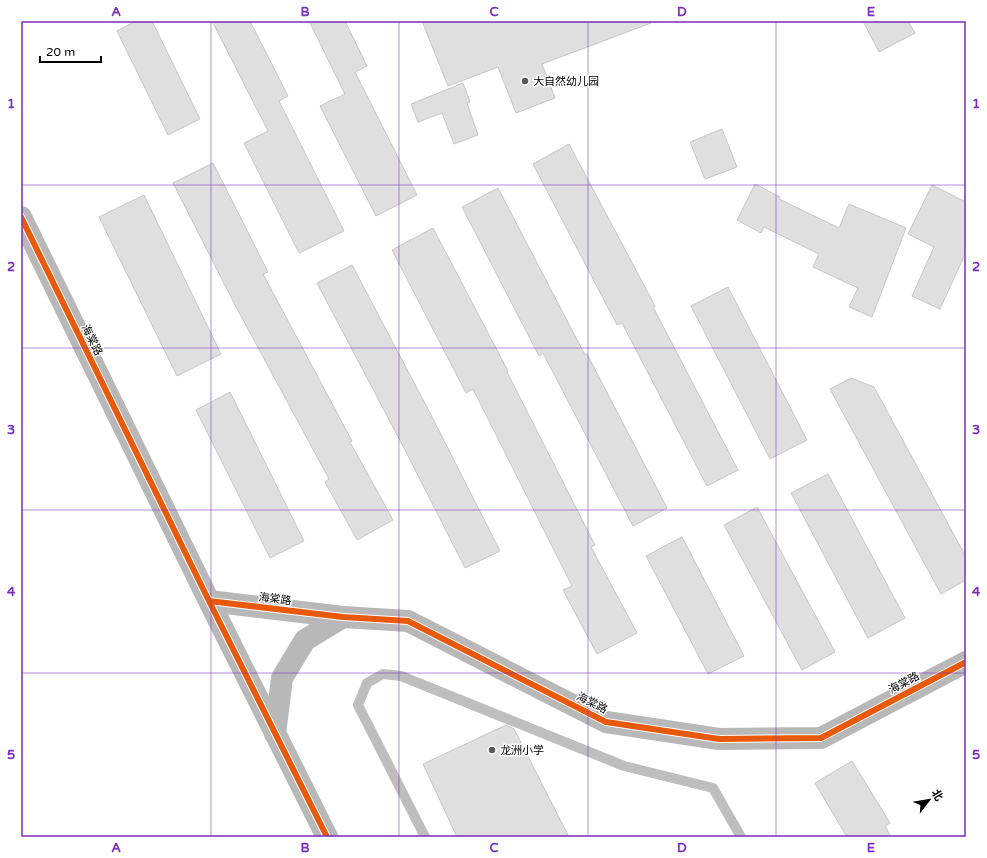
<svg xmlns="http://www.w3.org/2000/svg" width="987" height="858" viewBox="0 0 987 858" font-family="'Varela Round','Noto Sans SC',sans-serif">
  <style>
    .building { fill: #dfdfdf; stroke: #c6c6c6 }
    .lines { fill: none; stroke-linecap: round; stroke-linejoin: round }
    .lane { stroke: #bebebe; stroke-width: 10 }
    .secondary { stroke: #b8b8b8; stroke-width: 22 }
    .cycleway-casing { stroke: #fff; stroke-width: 8 }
    .cycleway { stroke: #e8590c; stroke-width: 6 }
    .grid { fill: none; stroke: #7b2cbf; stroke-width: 1; stroke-opacity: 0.55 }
    .poi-dot { fill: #595959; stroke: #fff; stroke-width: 1.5 }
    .labels { text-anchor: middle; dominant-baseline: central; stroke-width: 3; stroke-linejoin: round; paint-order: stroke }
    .poi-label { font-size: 11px; fill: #000; stroke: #fff; text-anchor: start }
    .street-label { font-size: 11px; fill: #000; stroke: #fff }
    .neatline { fill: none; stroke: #7b2cbf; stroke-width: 1.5 }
    .grid-label { font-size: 13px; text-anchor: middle; font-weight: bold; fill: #7b2cbf }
  </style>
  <rect width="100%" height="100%" fill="#fff"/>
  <path class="building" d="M 136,21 L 152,21 L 200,119 L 168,135 L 117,31 Z
    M 212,21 L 250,21 L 288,96 L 279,101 L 344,231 L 299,253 L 244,143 L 268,131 Z
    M 309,21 L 345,21 L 367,66 L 355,72 L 417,195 L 376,216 L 320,106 L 345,94 Z
    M 422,21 L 650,21 L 651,23 L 542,64 L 555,98 L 516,113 L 498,67 L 448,86 Z
    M 863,21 L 908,21 L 915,33 L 879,52 Z
    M 463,83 L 470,102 L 467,103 L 478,135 L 454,144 L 442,113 L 418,122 L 411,104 Z
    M 722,129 L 737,167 L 705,179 L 690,142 Z
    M 569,144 L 655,306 L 653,307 L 738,470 L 707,486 L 622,323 L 617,325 L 533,164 Z
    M 213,163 L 268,272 L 263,274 L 352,441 L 350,442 L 393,520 L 357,540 L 325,482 L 329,479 L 235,305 L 173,183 Z
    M 755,184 L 780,197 L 779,199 L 839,228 L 849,204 L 906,228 L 872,317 L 849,307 L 858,288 L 813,267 L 819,254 L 764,227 L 761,233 L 737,220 Z
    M 932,185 L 966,202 L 966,252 L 940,309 L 912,296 L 934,247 L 908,234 Z
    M 498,188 L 585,355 L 587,354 L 667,508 L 633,526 L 543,353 L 539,356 L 462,207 Z
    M 144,195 L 221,354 L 177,376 L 99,217 Z
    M 433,228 L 508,371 L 507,372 L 595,545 L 591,547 L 637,633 L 597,654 L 563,590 L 572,586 L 473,389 L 466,393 L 392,250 Z
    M 352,265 L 429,411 L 500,551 L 465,568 L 404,448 L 317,283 Z
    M 728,287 L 807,440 L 770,459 L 691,306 Z
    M 851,378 L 874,387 L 966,557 L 966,580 L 941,594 L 830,389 Z
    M 230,392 L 304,541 L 270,558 L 196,410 Z
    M 828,474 L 905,618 L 868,638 L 791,493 Z
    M 757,507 L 835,652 L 802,670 L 724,525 Z
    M 682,537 L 744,656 L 708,674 L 646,556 Z
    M 506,725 L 514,729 L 569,837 L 457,837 L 423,764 Z
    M 852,761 L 890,823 L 885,826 L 891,837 L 847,837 L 815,783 Z"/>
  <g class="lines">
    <path class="lane" d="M 425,837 L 358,705 L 367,683 L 383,674 L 401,676 L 624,766 L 713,788 L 741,837"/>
    <path class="secondary" d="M 21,217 L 209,601 L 343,617 L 408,621 L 606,722 L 719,739 L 821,738 L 966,662
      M 209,601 L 327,837
      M 275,734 L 282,678 L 305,640 L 343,617"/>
    <defs>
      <path id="cycleway" d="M 21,217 L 209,601 L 343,617 L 408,621 L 606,722 L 719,739 L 821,738 L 966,662
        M 209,601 L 327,837"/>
    </defs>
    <use href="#cycleway" class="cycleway-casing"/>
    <use href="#cycleway" class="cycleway"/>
  </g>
  <path class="grid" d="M 211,21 L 211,837M 399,21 L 399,837M 588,21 L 588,837M 776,21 L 776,837M 21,185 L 966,185M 21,348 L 966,348M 21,510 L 966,510M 21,673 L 966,673"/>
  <g class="poi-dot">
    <circle cx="525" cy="81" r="4"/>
    <circle cx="492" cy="750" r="4"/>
  </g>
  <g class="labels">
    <g class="poi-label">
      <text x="533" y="81">大自然幼儿园</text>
      <text x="500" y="750">龙洲小学</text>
    </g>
    <g class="street-label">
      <text transform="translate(92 340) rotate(64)">海棠路</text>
      <text transform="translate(275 599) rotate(7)">海棠路</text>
      <text transform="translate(904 683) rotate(-28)">海棠路</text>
      <text transform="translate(592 703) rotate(27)">海棠路</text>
    </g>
  </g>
  <rect width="987" height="858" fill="none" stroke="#ffffff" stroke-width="44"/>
  <g transform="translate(929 800) rotate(59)" stroke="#ffffff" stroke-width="3" paint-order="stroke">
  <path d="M0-3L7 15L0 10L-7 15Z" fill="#000000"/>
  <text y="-6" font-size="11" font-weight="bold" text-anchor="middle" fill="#000000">北</text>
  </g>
  <path d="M40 56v6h61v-6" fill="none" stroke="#000000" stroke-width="2"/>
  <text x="46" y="56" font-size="12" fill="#000000" stroke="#ffffff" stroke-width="3" paint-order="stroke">20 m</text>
  <rect x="22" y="22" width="943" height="814" class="neatline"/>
  <g class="grid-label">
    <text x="116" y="16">A</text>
    <text x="305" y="16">B</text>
    <text x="494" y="16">C</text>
    <text x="682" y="16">D</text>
    <text x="871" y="16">E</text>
    <text x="11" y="108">1</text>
    <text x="976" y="108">1</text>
    <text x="11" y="271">2</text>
    <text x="976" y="271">2</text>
    <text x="11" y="434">3</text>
    <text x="976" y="434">3</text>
    <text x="11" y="596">4</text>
    <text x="976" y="596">4</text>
    <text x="11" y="759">5</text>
    <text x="976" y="759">5</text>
    <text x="116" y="852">A</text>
    <text x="305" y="852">B</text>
    <text x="494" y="852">C</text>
    <text x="682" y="852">D</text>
    <text x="871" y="852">E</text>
  </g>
</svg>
